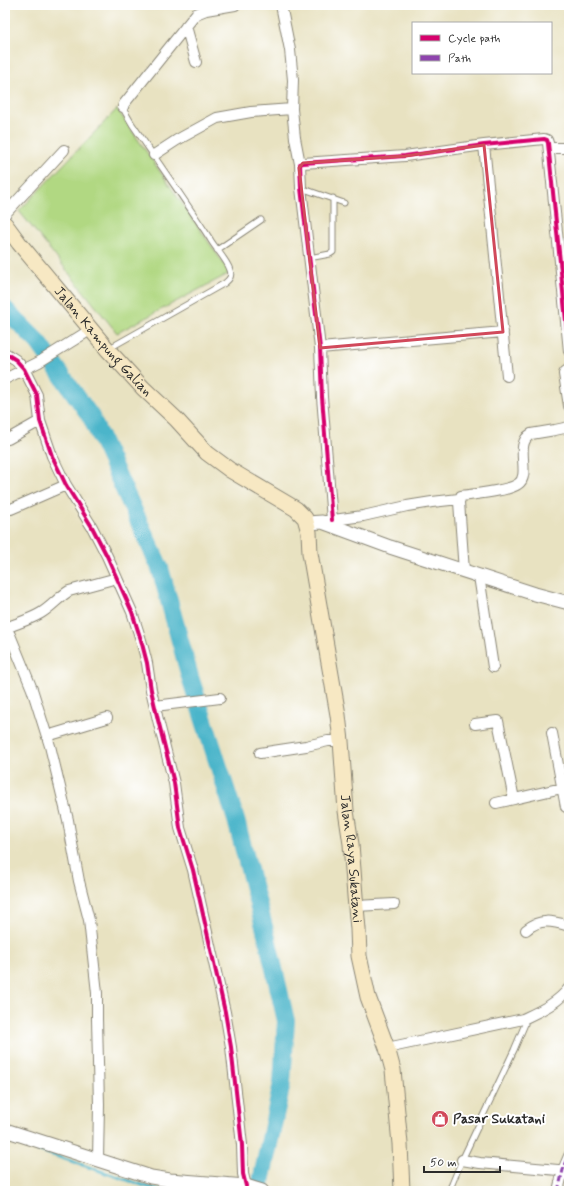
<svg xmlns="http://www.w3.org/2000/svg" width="574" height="1196" viewBox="0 0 574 1196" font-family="Mynerve,sans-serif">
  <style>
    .green { fill: #b1d882; stroke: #6e8256 }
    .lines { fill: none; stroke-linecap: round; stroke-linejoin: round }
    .stream { stroke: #4cb5ca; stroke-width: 3 }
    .river { stroke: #4cb5ca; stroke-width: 18 }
    .service-casing { stroke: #8a8676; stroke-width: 7 }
    .minor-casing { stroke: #8a8676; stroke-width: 12 }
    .tertiary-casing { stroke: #8a8676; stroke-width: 15 }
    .secondary-casing { stroke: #8a8676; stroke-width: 17 }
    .service { stroke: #fff; stroke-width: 5 }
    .minor { stroke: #fff; stroke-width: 10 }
    .tertiary { stroke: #fff; stroke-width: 13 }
    .secondary { stroke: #f7e8c3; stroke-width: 15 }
    .quiet { stroke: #8e44ad; stroke-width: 3; stroke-dasharray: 6 3; stroke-linecap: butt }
    .cycleway-casing { stroke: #fff; stroke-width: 6 }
    .cycleway { stroke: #d6006c; stroke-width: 4 }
    .marked { fill: none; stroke: #d1495b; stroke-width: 3; stroke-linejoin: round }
    .labels { text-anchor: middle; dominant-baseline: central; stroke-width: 4; stroke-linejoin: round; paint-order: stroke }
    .street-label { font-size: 14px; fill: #2b2b2b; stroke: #fff }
    .poi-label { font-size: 14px; font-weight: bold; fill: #2b2b2b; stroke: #fff; text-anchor: start }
  </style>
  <rect width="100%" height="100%" fill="#fff"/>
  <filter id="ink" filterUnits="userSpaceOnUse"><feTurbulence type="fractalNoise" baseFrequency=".025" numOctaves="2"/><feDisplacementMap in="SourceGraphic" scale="8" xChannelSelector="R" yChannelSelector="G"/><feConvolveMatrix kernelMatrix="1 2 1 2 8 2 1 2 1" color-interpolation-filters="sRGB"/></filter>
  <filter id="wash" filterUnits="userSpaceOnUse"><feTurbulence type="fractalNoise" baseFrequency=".012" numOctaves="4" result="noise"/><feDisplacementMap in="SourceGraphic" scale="16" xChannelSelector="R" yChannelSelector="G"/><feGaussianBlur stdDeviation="0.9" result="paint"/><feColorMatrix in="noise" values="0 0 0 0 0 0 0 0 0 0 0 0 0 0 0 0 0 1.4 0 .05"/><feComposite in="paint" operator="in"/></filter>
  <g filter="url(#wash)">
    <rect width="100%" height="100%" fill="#e8e2c1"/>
    <path class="green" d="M 117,109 L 230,273 L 117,333 L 19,211 Z"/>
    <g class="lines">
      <path class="stream" d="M 5,1139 L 148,1187 L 165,1191"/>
      <path class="river" d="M 5,309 L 39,343 L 91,417 L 160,568 L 190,677 L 236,820 L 267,938 L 286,1021 L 282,1083 L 259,1191"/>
    </g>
  </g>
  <g filter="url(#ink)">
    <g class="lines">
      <defs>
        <path id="service" d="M 301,188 L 344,203
          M 217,250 L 261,220
          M 309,258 L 330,254 L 333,252 L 333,198
          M 108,349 L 225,283 C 230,279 232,276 230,270 C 227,260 215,248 210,239 C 185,200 158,162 132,124 L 125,112 L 123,107
          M 445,1191 L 450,1188 L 452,1184 L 462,1160 L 514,1050 L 525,1024 L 523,1019"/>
        <path id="minor" d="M 281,5 L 290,50 L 293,80 L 292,109 L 295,138 L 300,164
          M 186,26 L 196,62
          M 123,107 L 124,104 L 196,14 L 206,10 L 235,5
          M 484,145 L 507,376
          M 549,148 L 569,148
          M 154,155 L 177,140 L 217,118 L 251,112 L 292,109
          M 5,214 L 64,150
          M 320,348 L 503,332
          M 5,353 L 16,360 L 24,369 L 37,395 L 40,421 L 52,456 L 66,485 L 92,527 L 107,556 L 132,612 L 141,640 L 147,663 L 151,690 L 158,720 L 174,783 L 180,828 L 193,870 L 225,1012 L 231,1047 L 242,1145 L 243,1174 L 246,1186
          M 569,369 L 565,372 L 564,374 L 569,406
          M 5,379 L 39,362 L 90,330
          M 8,439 L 40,421
          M 11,509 L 66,485
          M 332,520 L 322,397 L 320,348 L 301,188 L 300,164 L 303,163 L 405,156 L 484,145 L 544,139 L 547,140 L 548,143 L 569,351
          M 326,521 L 363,516 L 407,506 L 432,502 L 459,499
          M 464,571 L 459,502 L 461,496 C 474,494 509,491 518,484 C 532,475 513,444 531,434 L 555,430 L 569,427
          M 479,576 L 493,667
          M 5,625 L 10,635 L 32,689 L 50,746 L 68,820 L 71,838 L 79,881 L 89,920 L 97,993 L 97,1019 L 99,1105 L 98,1160
          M 6,628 C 18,623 31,619 41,613 C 51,607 59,597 69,591 L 117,578
          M 155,706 L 220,698
          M 475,724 L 497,721 L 498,721 L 514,799 L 562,788
          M 552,733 L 566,807 L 569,808
          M 47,736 L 107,718
          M 260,753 L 306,746 L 328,741 L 341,741
          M 496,803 L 514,799
          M 356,906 L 394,904
          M 526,930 C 540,918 552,921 569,926
          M 387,1048 L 523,1019 C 540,1011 558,1003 569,988
          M 462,1160 L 480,1163 L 569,1171
          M 558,1191 L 563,1170 L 569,1156"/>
        <path id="tertiary" d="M 307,523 L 322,522 L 390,547 L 535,594 L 569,603
          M 5,1130 L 151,1177 L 170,1180 L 246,1186 L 262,1191"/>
        <g id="secondary">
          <path id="s1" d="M 5,224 L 19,243 L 108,350 L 143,388 L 176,419 L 207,453 L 230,470 L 296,509 L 305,518 L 309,532 L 310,553 L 338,715 L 341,741 L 346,811 L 351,844 L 355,896 L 358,929 L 359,956 L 368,997 L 387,1048 L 393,1070 L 400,1144 L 402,1191"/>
        </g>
      </defs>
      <use href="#service" class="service-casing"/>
      <use href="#minor" class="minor-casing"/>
      <use href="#tertiary" class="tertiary-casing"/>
      <use href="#secondary" class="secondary-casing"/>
      <use href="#service" class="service"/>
      <use href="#minor" class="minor"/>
      <use href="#tertiary" class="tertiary"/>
      <use href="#secondary" class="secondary"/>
      <path class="quiet" d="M 558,1191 L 563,1170 L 569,1156"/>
      <defs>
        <path id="cycleway" d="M 5,353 L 16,360 L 24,369 L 37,395 L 40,421 L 52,456 L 66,485 L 92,527 L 107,556 L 132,612 L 141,640 L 147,663 L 151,690 L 158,720 L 174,783 L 180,828 L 193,870 L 225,1012 L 231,1047 L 242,1145 L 243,1174 L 246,1186
          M 332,520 L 322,397 L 320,348 L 301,188 L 300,164 L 303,163 L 405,156 L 484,145 L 544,139 L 547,140 L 548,143 L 569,351"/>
      </defs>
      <use href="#cycleway" class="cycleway-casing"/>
      <use href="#cycleway" class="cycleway"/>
    </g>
  </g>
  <path class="marked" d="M 484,145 L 503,332 L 320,348 L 299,168 L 303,163 L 405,156 Z"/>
  <defs>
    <symbol id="shop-disc" viewBox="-11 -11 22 22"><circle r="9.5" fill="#d1495b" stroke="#fff"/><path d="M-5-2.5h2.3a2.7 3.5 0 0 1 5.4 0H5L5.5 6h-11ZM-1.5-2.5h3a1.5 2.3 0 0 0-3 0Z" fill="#fff"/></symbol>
  </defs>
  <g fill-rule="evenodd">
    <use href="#shop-disc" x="430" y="1109" width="20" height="20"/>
  </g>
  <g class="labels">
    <g class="street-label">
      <text stroke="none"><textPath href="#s1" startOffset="153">Jalan Kampung Galian</textPath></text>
      <text stroke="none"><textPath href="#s1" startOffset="768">Jalan Raya Sukatani</textPath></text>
    </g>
    <g class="poi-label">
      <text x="453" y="1119">Pasar Sukatani</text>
    </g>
  </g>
  <rect width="574" height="1196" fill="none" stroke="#fff" stroke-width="20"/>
  <rect x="412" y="22" width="140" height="52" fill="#ffffff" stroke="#aaaaaa"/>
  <rect x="420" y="35" width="20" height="6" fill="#d6006c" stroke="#aaaaaa"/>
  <text x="448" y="42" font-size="12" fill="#2b2b2b">Cycle path</text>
  <rect x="420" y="55" width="20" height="6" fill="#8e44ad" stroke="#aaaaaa"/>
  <text x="448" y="62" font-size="12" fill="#2b2b2b">Path</text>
  <path d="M424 1166v6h76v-6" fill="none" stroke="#2b2b2b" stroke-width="2"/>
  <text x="430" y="1166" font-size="12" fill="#2b2b2b" stroke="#ffffff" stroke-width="3" paint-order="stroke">50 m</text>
</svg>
